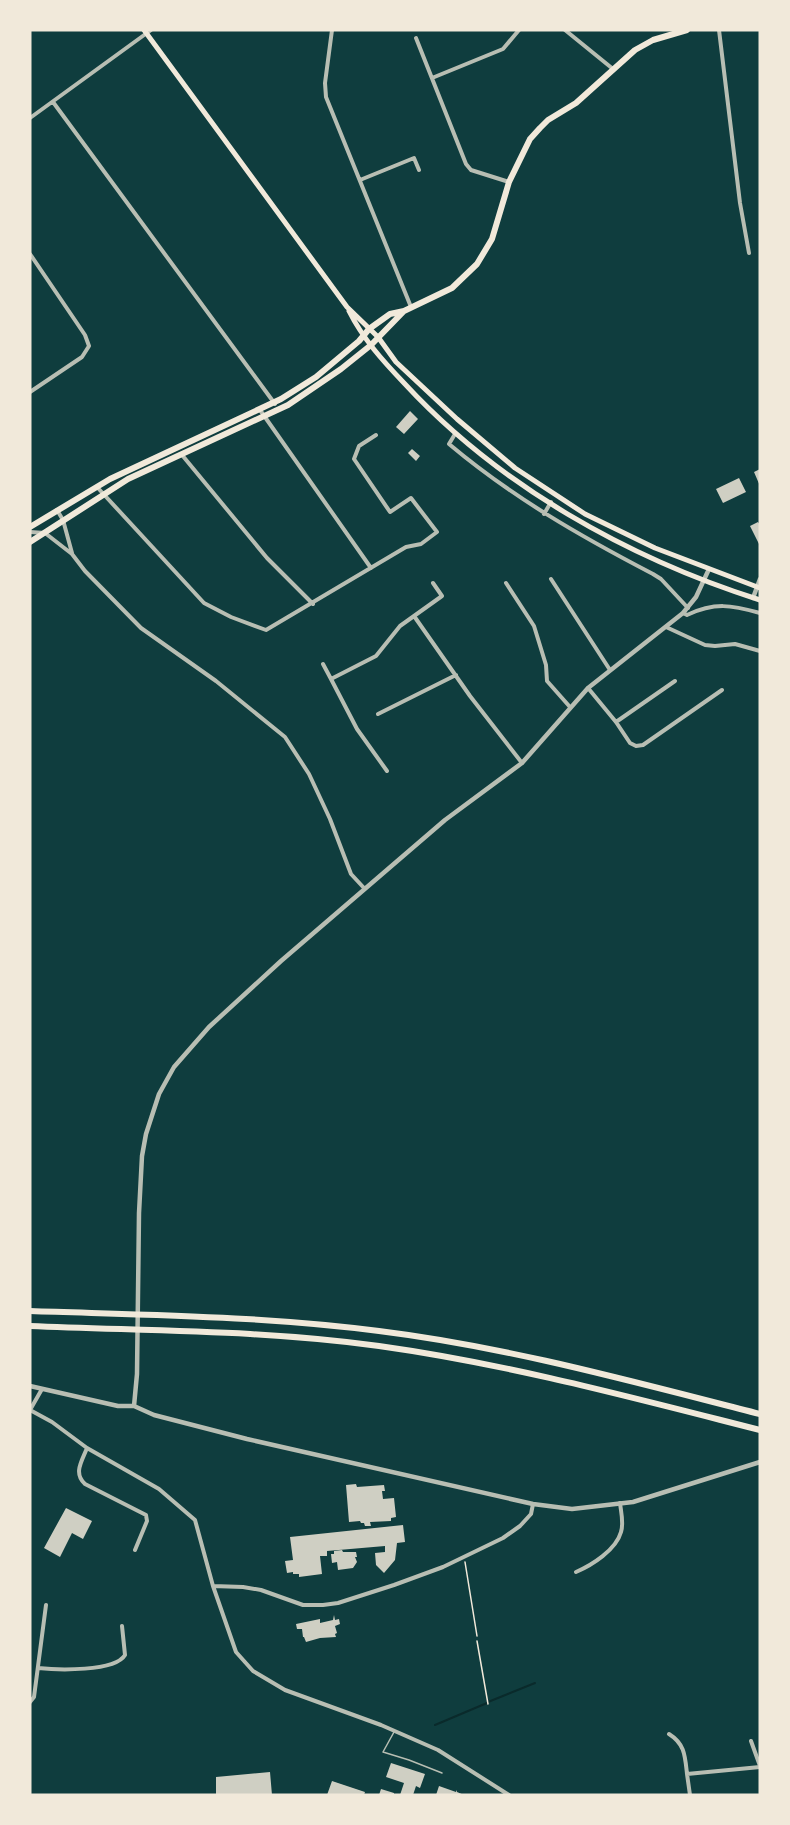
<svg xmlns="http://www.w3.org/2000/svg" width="790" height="1825" viewBox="0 0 790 1825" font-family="'Sofia Sans Condensed',sans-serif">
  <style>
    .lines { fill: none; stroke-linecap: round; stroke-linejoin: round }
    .stream { stroke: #0a2a2b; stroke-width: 2 }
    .building { fill: #cfcfc3 }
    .path { stroke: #f1e9da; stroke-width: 1.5 }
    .service { stroke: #b8beb3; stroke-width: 1.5 }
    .minor { stroke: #b8beb3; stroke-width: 4 }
    .tertiary { stroke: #b8beb3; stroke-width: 4.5 }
    .secondary { stroke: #f1e9da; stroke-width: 5 }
    .primary { stroke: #f1e9da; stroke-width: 6 }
    .trunk { stroke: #f1e9da; stroke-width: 6 }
  </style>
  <rect width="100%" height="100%" fill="#0f3d3e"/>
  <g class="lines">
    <path class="stream" d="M 488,1702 L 535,1683
      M 435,1725 L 487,1703"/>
  </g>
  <path class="building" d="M 410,411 L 418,419 L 404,434 L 396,427 Z
    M 412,449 L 420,456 L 416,461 L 408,453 Z
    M 760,469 L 760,486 L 754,472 Z
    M 739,478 L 746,492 L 723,503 L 716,489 Z
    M 758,522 L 760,525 L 760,546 L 750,526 Z
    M 356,1484 L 357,1487 L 384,1485 L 385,1491 L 382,1491 L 383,1499 L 394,1498 L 396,1517 L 391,1518 L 391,1521 L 370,1522 L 371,1526 L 365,1526 L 364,1523 L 361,1523 L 360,1521 L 349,1522 L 346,1485 Z
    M 66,1508 L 92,1521 L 83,1539 L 72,1533 L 60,1557 L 44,1548 Z
    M 403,1525 L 405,1542 L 397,1543 L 395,1560 L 384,1573 L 376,1565 L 375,1553 L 385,1552 L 385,1546 L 327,1551 L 327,1556 L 320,1556 L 322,1574 L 299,1577 L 299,1574 L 293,1574 L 293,1572 L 287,1573 L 285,1561 L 293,1560 L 290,1537 Z
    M 342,1550 L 343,1552 L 356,1552 L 357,1557 L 355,1557 L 357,1562 L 353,1568 L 338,1570 L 337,1562 L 332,1563 L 331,1554 L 334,1554 L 334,1551 Z
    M 334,1615 L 335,1620 L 339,1619 L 340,1624 L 335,1626 L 337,1633 L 335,1634 L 336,1637 L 320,1638 L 306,1642 L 304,1637 L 303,1637 L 302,1629 L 297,1629 L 296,1624 L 320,1619 L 320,1623 L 333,1620 Z
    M 391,1763 L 425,1774 L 420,1788 L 416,1786 L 413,1795 L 400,1795 L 404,1783 L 386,1777 Z
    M 270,1772 L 272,1795 L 216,1795 L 216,1777 Z
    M 332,1781 L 365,1792 L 364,1795 L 327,1795 Z
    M 439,1786 L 456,1792 L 457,1790 L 457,1792 L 464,1795 L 436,1795 Z
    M 381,1789 L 394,1793 L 394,1795 L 379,1795 Z"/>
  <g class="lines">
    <path class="path" d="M 465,1562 L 477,1636
      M 477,1641 L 488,1704"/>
    <path class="service" d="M 394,1732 L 383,1752 L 409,1760 L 442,1773"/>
    <path class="minor" d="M 332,30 L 325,83 L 326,97 L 411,307
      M 565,30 L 613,69
      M 719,30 L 740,203 L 749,253
      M 416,38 L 466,164 L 471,170 L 509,182
      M 432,78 L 503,49 L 519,30
      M 53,102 L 275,404
      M 30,118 L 151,30
      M 360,180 L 414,158 L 419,170
      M 30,254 L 85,335 L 89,346 L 82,357 L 30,392
      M 260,410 L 371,568
      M 455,434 L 449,444 C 512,497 580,536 653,574 L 661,579 L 688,608
      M 182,455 L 267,558 L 313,604
      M 97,487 L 204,603 L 231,617 L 266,630 L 406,547 L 421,544 L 437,532 L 411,498 L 390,512 L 354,459 L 359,446 L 376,435
      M 57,510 L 63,520 L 72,553
      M 544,514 L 551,502
      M 30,532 L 45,533 L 72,554 L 85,571 L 141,628 L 216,681 L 285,737 L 309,774 L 330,819 L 351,874 L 364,888
      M 551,579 L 610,670
      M 433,583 L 442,596 L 414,616 L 470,696 L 522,763
      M 506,583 L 534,626 L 546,665 L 547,681 L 570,707
      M 683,613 L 687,615 C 715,602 731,605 760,613
      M 666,627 L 705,645 L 715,646 L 735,644 L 760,651
      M 323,664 L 331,679
      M 588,688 L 616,722 L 630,743 L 636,746 L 643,745 L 722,690
      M 378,714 L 456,675
      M 616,722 L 675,681
      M 387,771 L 357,729 L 331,679 L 376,656 L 400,626 L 414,616
      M 30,1410 L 52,1422 L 87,1448 L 159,1489 L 195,1520 L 213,1586 L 236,1652 L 253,1671 L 285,1690 L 381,1725 L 438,1750 L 509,1795
      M 30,1410 L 42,1389
      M 87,1448 C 82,1461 73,1473 85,1484 L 146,1515 L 147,1521 L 135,1550
      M 576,1572 C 592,1565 616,1550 621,1532 C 624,1523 621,1512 620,1503
      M 213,1586 L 243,1587 L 261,1590 L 303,1605 L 323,1605 L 338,1603 L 394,1585 L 443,1567 L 503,1538 L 520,1526 L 531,1514 L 533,1504
      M 38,1668 C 57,1670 115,1672 125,1655 L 122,1626
      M 30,1702 L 34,1697 L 46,1605
      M 669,1734 C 685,1744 685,1756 687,1774
      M 751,1741 L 760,1766
      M 690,1795 L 687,1774 L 760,1767"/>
    <path class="tertiary" d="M 753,598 L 760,579
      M 30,1386 L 118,1406 L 134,1406 L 154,1415 L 247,1439 L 533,1504 L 572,1509 L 633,1502 L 760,1462
      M 134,1406 L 137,1374 L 139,1213 L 142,1156 L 146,1134 L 159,1094 L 174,1067 L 209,1027 L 281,961 L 445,820 L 522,763 L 588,688 L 683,613 L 696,597 L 709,569"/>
    <path class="secondary" d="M 144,30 L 347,307 L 378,337 L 396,362 L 457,419 L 515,468 L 585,514 L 655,548 L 760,588
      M 349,311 C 363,339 383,361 404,383 C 499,486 628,558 760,600"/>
    <path class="primary" d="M 30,527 L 110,479 L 281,399 L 316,377 L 359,341 L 369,329 L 390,314 L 404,311 L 452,288 L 477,264 L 492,239 L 509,182 L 530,139 L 540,128 L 548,120 L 576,103 L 635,50 L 653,40 L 687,30
      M 30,542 L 128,479 L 288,405 L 341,369 L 371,345 L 404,311"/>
    <path class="trunk" d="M 30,1311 C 147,1315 263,1316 379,1331 C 508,1347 634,1382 760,1414
      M 30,1326 C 147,1331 263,1330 379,1346 C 508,1364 634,1398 760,1430"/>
  </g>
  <rect width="790" height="1825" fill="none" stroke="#f1e9da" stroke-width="63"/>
</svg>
